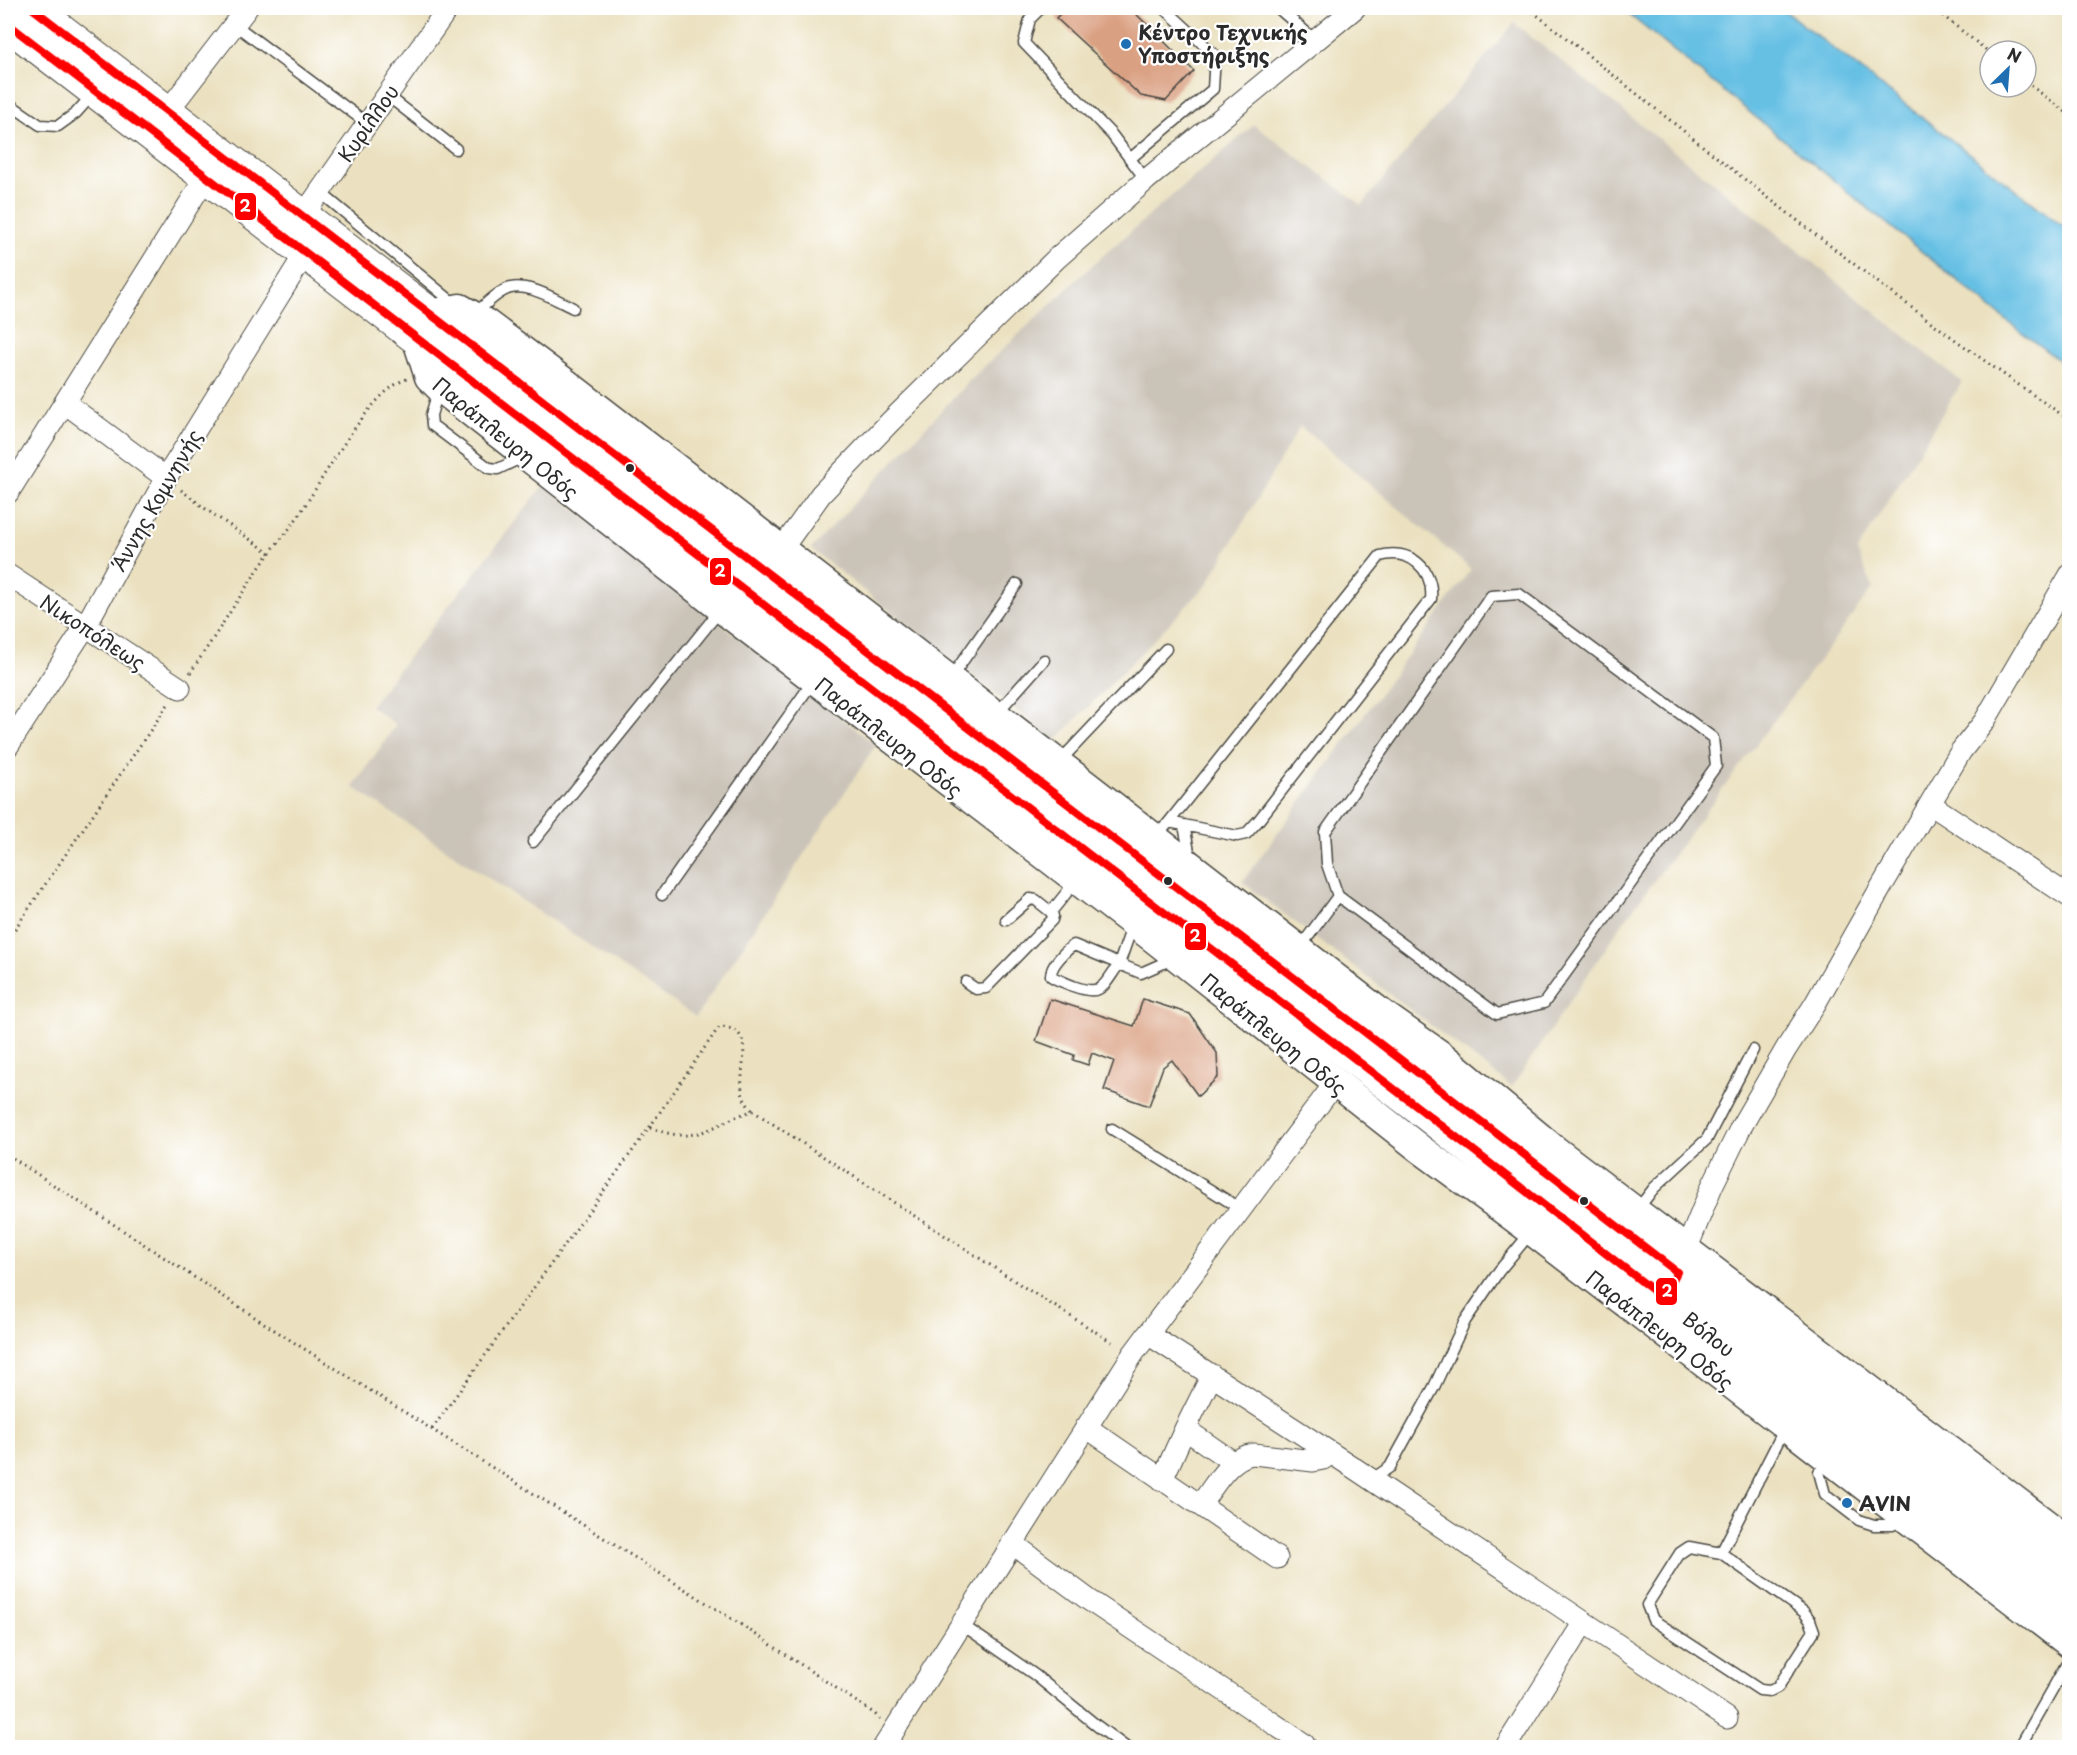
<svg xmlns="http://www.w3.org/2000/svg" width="2077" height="1755" viewBox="0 0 2077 1755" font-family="'Playpen Sans',sans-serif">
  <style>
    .industrial { fill: #cac3b8 }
    .water { fill: #66c0e4; stroke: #487688; stroke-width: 1.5 }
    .building { fill: #daa082 }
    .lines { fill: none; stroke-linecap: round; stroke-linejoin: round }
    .lane-casing { stroke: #484641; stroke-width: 13 }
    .street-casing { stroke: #484641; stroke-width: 23 }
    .secondary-casing { stroke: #484641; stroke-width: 31 }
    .primary-casing { stroke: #484641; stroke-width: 35 }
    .path { stroke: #484641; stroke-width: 3; stroke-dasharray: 1.5 4.5; stroke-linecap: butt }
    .lane { stroke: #fff; stroke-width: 10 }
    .street { stroke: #fff; stroke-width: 21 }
    .secondary { stroke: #fff; stroke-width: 28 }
    .primary { stroke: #fff; stroke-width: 33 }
    .bus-1-casing { stroke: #fff; stroke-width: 12 }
    .bus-1 { stroke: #f00; stroke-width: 8 }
    .poi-dot { fill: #1f6fb2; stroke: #fff; stroke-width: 2 }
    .bus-dot { fill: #2b2b2b; stroke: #fff; stroke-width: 2 }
    .labels { text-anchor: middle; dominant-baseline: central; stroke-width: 4.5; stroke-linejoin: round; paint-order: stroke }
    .poi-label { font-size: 20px; font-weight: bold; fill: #2b2b2b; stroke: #fff; text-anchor: start }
    .street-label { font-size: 20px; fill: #2b2b2b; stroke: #fff }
    .line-badge { stroke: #fff; stroke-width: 2 }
    .badge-label { font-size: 16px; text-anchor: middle; font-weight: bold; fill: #fff }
  </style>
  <rect width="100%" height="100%" fill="#fff"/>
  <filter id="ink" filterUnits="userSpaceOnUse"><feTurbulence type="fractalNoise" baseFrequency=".0167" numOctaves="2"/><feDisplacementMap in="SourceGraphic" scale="12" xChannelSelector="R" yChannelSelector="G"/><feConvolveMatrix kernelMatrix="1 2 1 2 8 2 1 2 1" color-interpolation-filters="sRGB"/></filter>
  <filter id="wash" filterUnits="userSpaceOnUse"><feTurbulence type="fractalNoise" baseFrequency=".008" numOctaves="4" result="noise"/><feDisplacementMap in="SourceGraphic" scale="24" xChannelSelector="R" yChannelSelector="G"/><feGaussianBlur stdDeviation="1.35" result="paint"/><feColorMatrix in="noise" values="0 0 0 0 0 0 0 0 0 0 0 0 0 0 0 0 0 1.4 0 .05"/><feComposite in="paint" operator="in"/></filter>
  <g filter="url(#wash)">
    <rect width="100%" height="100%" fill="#ebe1c0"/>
    <path class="industrial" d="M 1514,23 L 1962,382 L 1857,551 L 1873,588 L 1624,921 L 1512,1087 L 1242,882 L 1471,569 L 1300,426 L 1207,585 L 1055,741 L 811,549 L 971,379 L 1099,259 L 1254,125 L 1362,205 Z
      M 544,485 L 876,745 L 696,1017 L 353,787 L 396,725 L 370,706 Z"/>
    <path class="water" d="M 1621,8 L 1781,8 L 2069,231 L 2069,368 L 2011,324 Z"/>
    <g id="blocks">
      <path class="building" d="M 1066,8 L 1130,8 L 1194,71 L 1166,101 L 1141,96 L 1056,18 Z
        M 1050,999 L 1134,1026 L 1143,999 L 1190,1014 L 1217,1053 L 1218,1077 L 1198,1096 L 1172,1060 L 1163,1067 L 1149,1106 L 1104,1090 L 1114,1061 L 1092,1053 L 1088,1065 L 1073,1060 L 1074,1055 L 1036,1041 Z"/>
    </g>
  </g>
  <g filter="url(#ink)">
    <use href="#blocks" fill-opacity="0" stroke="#484641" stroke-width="1.5"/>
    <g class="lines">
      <defs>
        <path id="lane" d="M 1041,8 L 1030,19 L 1024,43 L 1112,135 L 1146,180
          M 1278,8 L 1316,41
          M 234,24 L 368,124
          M 388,96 L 456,149
          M 8,103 L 40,125 L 58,126 L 76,113 L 93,94
          M 1131,158 L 1213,89 L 1215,55 L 1164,8
          M 320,192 L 456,305
          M 473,315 C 483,307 492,297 503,291 C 524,279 554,299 573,308
          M 439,388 L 431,415 L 432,425 L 489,468 L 498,469 L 525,456
          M 1519,594 L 1713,738 L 1716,766 L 1544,1003 L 1497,1014 L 1338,896 L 1327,864 L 1325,832 L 1491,596 Z
          M 950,679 L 1017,584
          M 996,714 L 1044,660
          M 1059,762 L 1166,649
          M 1184,825 L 1190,857
          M 1156,837 L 1169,822 L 1380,556 C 1409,548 1434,568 1431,599 L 1258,821 L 1246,834 L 1237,836 L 1169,822
          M 533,842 L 721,609
          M 662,895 L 814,680
          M 1006,920 L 1030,899 L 1036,900 L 1051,912
          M 1133,924 L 1119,964 L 1141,973 L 1175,958
          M 1074,945 L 1119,964 C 1103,986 1103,997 1073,986 C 1066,983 1057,980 1051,976 C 1050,966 1066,950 1074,945 Z
          M 1299,949 L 1338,896
          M 966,982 L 976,989 L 986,988 L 1052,920 L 1053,916 L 1051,912 L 1076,881
          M 1112,1129 L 1241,1209
          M 1637,1210 L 1654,1188 L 1707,1139 L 1753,1050
          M 1819,1472 L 1825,1494 L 1859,1520 L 1874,1525 L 1893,1525
          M 1371,1480 L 1390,1467 L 1434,1387 L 1465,1321 L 1499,1271 L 1532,1231
          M 1689,1547 L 1721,1553 L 1804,1612 L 1810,1620 L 1814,1631 L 1778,1687 L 1770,1691 L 1760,1690 L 1653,1620 L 1647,1605 L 1680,1553 Z
          M 1721,1553 L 1785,1428
          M 961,1624 L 1035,1675 L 1096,1725 L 1127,1748
          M 2019,1748 L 2070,1658"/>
        <path id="street" d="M 167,112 L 247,8
          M 296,226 L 448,8
          M 65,403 L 166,478
          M 8,493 L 206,177
          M 781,550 L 821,494 L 890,422 L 1057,258 L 1146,180 L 1355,8
          M 8,575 L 180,688
          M 8,746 L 85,627 L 166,478 L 311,244
          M 1930,804 L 2070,897
          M 1681,1263 L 1712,1186 L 1741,1127 L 1786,1049 L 1815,1004 L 1876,896 L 1961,751 L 1984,722 L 2070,575
          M 1148,1334 L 1351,1466 L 1727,1718
          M 1086,1427 L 1277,1558
          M 1185,1429 L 1233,1462
          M 1162,1480 L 1185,1429 L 1212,1375
          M 1200,1505 C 1214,1487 1228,1458 1253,1454 L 1313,1461 L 1323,1459 L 1331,1453
          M 1012,1543 L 1089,1600 L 1304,1744
          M 883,1748 L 1133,1354 L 1335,1083
          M 1505,1748 L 1584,1622"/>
        <path id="secondary" d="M 2070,1542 L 1555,1150 L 1442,1056 L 1385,1016 L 566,383 L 484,322 L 460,308 L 431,314 L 416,337 L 429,377 L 439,387 L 722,609 L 1153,938 L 1419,1148 L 1532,1231 L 2070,1644"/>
        <path id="primary" d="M 32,8 L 2070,1576
          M 8,24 L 1428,1115 L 1743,1361 L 2070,1611"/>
      </defs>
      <use href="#lane" class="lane-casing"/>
      <use href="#street" class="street-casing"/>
      <use href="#secondary" class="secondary-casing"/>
      <use href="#primary" class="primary-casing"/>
      <path class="path" d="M 1528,8 C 1706,147 1881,293 2070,420
        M 1933,8 L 1990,53
        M 2026,82 L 2070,115
        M 181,490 L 207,510 L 270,553
        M 190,673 C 217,634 241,593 269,554 C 276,544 285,535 292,525 C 318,490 367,391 407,379
        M 8,939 L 169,703
        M 650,1128 C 660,1131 671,1135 682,1135 C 708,1136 729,1116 753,1111 L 1024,1287 L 1115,1344
        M 8,1155 L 276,1331 L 740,1624 L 875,1714 L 880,1719
        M 432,1429 L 649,1128 L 719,1027 C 760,1027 736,1071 743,1096 C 745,1102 749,1107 753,1111"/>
      <use href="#lane" class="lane"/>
      <use href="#street" class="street"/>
      <use href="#secondary" class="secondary"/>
      <use href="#primary" class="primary"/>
      <defs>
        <path id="bus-1" d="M 8,24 L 1428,1115 L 1663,1298 L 1677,1272 L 32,8"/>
      </defs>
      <use href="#bus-1" class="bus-1-casing"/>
      <use href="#bus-1" class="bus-1"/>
    </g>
  </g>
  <g class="poi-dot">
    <circle cx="1126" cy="44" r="6"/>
    <circle cx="1847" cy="1503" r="6"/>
  </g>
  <g class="bus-dot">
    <circle cx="630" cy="468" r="5"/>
    <circle cx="1168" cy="881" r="5"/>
    <circle cx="1584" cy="1201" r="5"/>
  </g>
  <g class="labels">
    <g class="poi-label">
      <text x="1138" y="32">Κέντρο Τεχνικής<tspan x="1138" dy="23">Υποστήριξης</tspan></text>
      <text x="1859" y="1503">AVIN</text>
    </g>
    <g class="street-label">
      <text transform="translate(368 123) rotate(-55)">Κυρίλλου</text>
      <text transform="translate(506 438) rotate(39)">Παράπλευρη Οδός</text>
      <text transform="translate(156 500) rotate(-60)">Άννης Κομνηνής</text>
      <text transform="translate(93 632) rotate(33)">Νικοπόλεως</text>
      <text transform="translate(889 737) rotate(38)">Παράπλευρη Οδός</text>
      <text transform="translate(1274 1034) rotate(39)">Παράπλευρη Οδός</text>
      <text transform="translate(1660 1330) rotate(38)">Παράπλευρη Οδός</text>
      <text transform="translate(1709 1334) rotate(38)">Βόλου</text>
    </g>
  </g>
  <g class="line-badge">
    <rect x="234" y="192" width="23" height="29" rx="6" fill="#f00"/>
    <rect x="709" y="557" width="23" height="29" rx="6" fill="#f00"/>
    <rect x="1184" y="922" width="23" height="29" rx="6" fill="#f00"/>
    <rect x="1655" y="1277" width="23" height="29" rx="6" fill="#f00"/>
  </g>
  <g class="badge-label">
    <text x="245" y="212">2</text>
    <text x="720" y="577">2</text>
    <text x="1195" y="942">2</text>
    <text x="1667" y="1297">2</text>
  </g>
  <rect width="2077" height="1755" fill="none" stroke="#fff" stroke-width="30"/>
  <g transform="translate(2008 69) rotate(25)"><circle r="28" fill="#ffffff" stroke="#aaaaaa" stroke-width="1.5"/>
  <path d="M0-4.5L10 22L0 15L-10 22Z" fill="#1f6fb2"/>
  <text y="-9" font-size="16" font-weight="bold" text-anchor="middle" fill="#2b2b2b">N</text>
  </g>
</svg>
